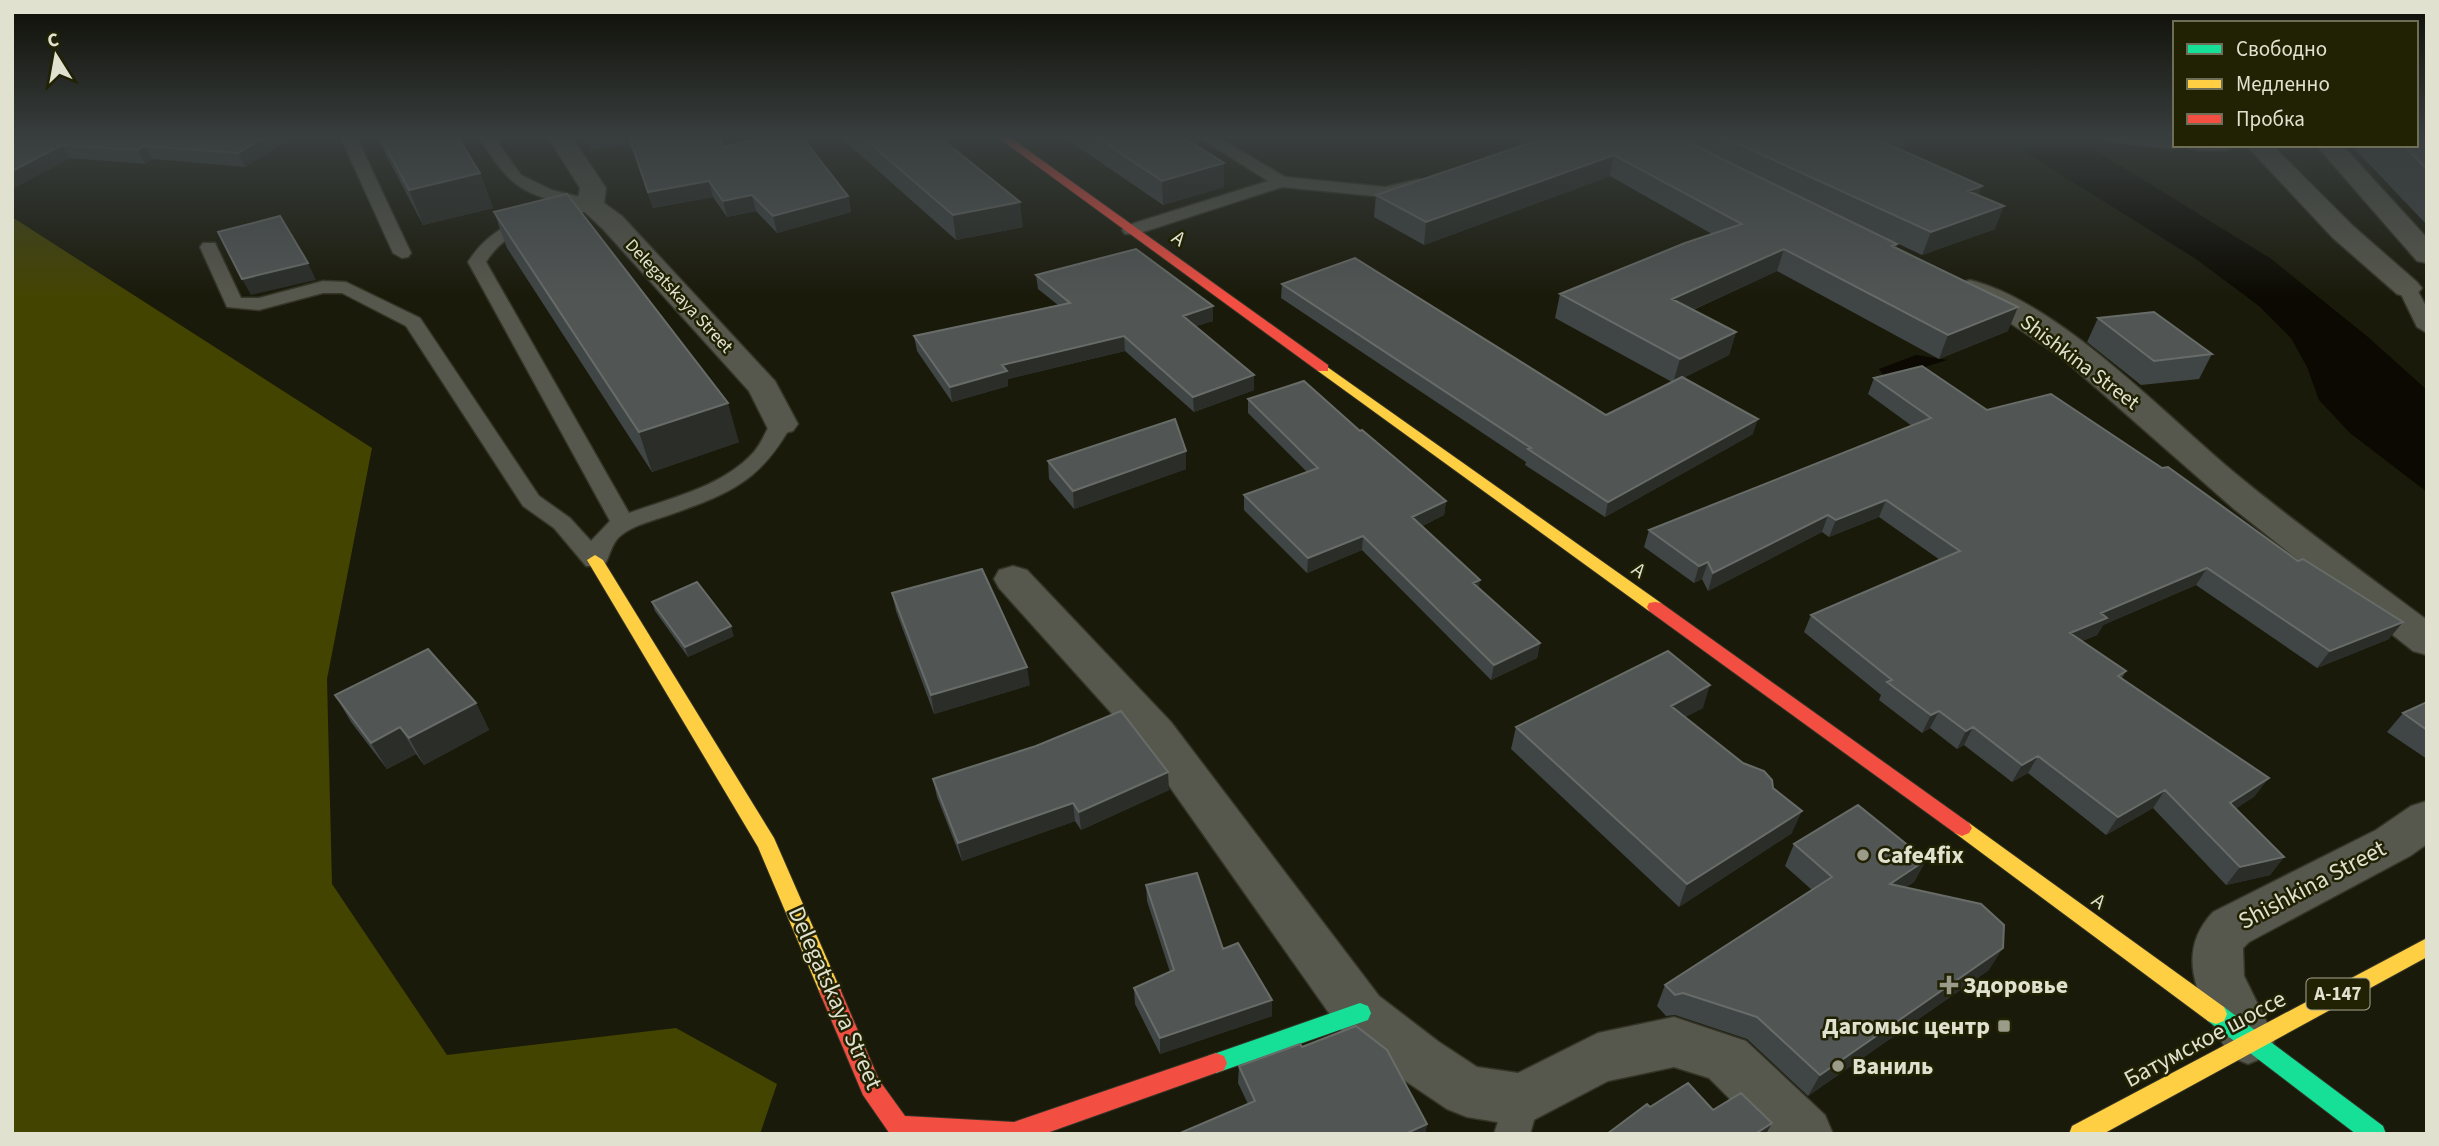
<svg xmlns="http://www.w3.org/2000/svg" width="2439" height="1146" viewBox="0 0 2439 1146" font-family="'Source Sans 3',sans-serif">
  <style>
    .forest { fill: #444401 }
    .water { fill: #0b0901 }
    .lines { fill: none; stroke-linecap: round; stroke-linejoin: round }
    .lane-casing { stroke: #343427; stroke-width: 3 }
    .street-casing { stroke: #343427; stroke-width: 3 }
    .fast-casing { stroke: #343427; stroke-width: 2 }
    .slow-casing { stroke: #343427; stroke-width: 2 }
    .jam-casing { stroke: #343427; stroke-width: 2 }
    .lane { fill: #57584d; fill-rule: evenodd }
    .street { fill: #57584d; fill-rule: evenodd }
    .fast { fill: #16e098; fill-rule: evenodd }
    .slow { fill: #ffcf43; fill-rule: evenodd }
    .jam { fill: #f24e42; fill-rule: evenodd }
    .wall { fill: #404646 }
    .shaded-wall { fill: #2a2d28 }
    .building { fill: #515655; stroke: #686c68; stroke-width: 2 }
    .poi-dot { fill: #9b9b8a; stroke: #212103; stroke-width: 2.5 }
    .labels { text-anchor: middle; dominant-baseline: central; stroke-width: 5; stroke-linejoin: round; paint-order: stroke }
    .far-street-label { font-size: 18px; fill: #e0e1cf; stroke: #212103 }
    .shield { fill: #212103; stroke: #a7a792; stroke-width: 2 }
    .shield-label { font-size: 19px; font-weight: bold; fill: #e0e1cf }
    .street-label { font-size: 21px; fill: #e0e1cf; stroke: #212103 }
    .near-poi-label { font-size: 24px; font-weight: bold; fill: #e0e1cf; stroke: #212103; text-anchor: start }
    .near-street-label { font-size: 24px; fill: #e0e1cf; stroke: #212103 }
  </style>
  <rect width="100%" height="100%" fill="#1a1a0a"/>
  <path class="forest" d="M 12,217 L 372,448 L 327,679 L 332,884 L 447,1055 L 676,1028 L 777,1084 L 760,1134 L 12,1134 Z"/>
  <path class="water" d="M 1999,136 L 2072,136 L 2270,258 L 2368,337 L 2427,390 L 2427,492 L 2350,433 L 2319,400 L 2307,367 L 2291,338 L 2259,306 L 2196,259 Z
    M 1916,355 L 1947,360 L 1886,379 L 1879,369 Z"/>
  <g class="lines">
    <defs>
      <path id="lane" d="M 340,136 L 356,136 L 411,253 L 408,257 L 402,258 L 393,253 Z
        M 478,136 L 493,136 L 521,175 L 552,190 L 596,201 L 598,205 L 596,209 C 556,218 509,224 486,262 L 629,513 C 670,498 722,487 753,453 C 762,443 766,430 773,419 L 781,418 L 792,424 C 760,482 729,494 669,515 C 652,521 633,525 619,537 C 611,545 610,556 604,566 L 586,566 L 554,528 L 523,506 L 406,326 L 342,293 L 323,293 L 259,310 L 227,307 L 200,247 L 203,243 L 215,243 L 241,298 L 259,298 L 323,281 L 346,282 L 420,318 L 539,496 L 570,518 L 591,541 L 610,521 L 468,262 C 492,224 528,215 569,205 C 513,191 509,182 478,136 Z
        M 1197,136 L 1216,136 L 1285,177 L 1385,187 L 1419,179 L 1427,184 L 1425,187 L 1385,197 L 1282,187 L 1137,234 L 1125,234 L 1122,230 L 1125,226 L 1268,181 Z
        M 2098,136 L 2175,139 L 2175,145 L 2182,145 L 2175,149 L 2105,141 Z
        M 2183,145 L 2239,145 C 2229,153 2193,153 2183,145 Z
        M 2407,282 L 2414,284 L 2427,308 L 2427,333 L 2417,327 L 2398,288 Z
        M 1522,1083 L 1535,1088 L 1540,1100 L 1530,1134 L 1494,1134 L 1509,1088 Z"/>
      <path id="street" d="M 547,136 L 571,136 L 606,188 L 604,203 L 622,216 L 775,381 L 798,424 L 793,431 L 781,434 L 769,431 L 749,391 L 602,228 L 577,205 L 580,188 Z
        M 2246,145 L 2272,145 L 2353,226 L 2417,282 L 2422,288 L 2417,294 L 2407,297 L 2397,294 L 2333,238 Z
        M 2316,145 L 2342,145 L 2427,238 L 2427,263 L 2417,261 Z
        M 1970,280 C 2059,302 2165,415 2236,474 C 2298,525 2363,572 2427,620 L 2427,655 L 2413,651 L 2234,509 L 2061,357 L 1995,313 L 1960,295 L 1955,289 L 1960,283 Z
        M 1013,566 L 1027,570 L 1171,722 L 1379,996 L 1439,1042 L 1477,1067 L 1518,1073 L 1598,1033 L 1674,1017 L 1746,1041 L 1825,1115 L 1833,1134 L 1765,1134 L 1709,1078 L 1674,1067 L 1608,1081 L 1522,1126 L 1467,1117 L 1447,1109 L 1401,1078 L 1341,1030 L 1141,746 L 999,588 L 994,579 L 999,570 Z
        M 2427,801 L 2427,844 L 2410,856 L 2249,942 L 2243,948 L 2244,976 L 2275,1039 L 2267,1056 L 2248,1064 L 2229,1056 C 2206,1008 2169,959 2213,912 L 2376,830 L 2411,806 Z"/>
      <path id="fast" d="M 1360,1003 L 1368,1006 L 1371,1013 L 1368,1020 L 1216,1073 L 1208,1070 L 1205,1063 L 1208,1056 Z
        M 2216,1004 L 2224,1007 L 2383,1126 L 2386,1134 L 2356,1134 L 2208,1021 L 2205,1014 L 2208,1007 Z"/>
      <path id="slow" d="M 1323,364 L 1661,603 L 1663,607 L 1661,611 L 1649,611 L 1318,371 L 1316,368 Z
        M 595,555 L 603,560 L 774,838 L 841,991 L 838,998 L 830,1000 L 822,998 L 758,847 L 587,560 Z
        M 1962,820 L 1969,823 L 2224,1007 L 2227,1014 L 2224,1021 L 2216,1024 L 2208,1021 L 1955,833 L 1952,828 L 1955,823 Z
        M 2427,938 L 2427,957 L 2103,1134 L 2069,1134 L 2072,1126 Z"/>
      <path id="jam" d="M 996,136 L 1008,136 L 1328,365 L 1328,371 L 1318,371 Z
        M 1655,602 L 1661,603 L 1969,823 L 1972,828 L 1969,833 L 1962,836 L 1955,833 L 1649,611 L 1647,607 L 1649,603 Z
        M 830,982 L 838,984 L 879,1080 L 905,1116 L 1014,1122 L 1216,1053 L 1224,1056 L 1227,1063 L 1224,1070 L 1044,1134 L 890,1134 L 863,1095 L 819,991 L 822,984 Z"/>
    </defs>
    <use href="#lane" class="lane-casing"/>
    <use href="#street" class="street-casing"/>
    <use href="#fast" class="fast-casing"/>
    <use href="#slow" class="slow-casing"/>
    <use href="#jam" class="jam-casing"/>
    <use href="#lane" class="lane"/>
    <use href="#street" class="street"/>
    <use href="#fast" class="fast"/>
    <use href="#slow" class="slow"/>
    <use href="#jam" class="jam"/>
  </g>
  <path class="wall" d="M 12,136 L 295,136 L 245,167 L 153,159 L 145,164 L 70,158 L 14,188 L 12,188 Z
    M 376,136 L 457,136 L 480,173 L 493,208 L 423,225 Z
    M 585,136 L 716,136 L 724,147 L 848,196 L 851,212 L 777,233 L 756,211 L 727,217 L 713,197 L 653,208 L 630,143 L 592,150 Z
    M 839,136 L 973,136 L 947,143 L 1023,227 L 956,240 Z
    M 1062,136 L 1181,136 L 1224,187 L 1163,205 Z
    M 1551,136 L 1910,136 L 1906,146 L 1896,149 L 1978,195 L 1995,229 L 1922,255 L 1791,193 L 1897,244 L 1896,248 L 2008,331 L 1939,359 L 1777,271 L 1693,310 L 1736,332 L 1729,355 L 1683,378 L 1753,434 L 1605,517 L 1525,465 L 1526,462 L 1281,298 L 1282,284 L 1606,415 L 1672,382 L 1555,318 L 1560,294 L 1712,234 L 1610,176 L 1424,245 L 1374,217 L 1376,195 Z
    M 2427,136 L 2427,225 L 2351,145 L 2416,145 Z
    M 494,212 L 739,442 L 652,472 L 507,248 Z
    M 1036,275 L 1213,306 L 1213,321 L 1196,326 L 1254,390 L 1194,412 L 1125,351 L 1008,379 L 1008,386 L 952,402 L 917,351 L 914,336 L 1058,305 L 1038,289 Z
    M 2098,318 L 2212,354 L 2199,379 L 2141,385 L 2087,342 Z
    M 1874,378 L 1987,410 L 2389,639 L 2317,668 L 2196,585 L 2103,625 L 2097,635 L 2082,641 L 2126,671 L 2122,678 L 2255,796 L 2235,809 L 2284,857 L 2270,875 L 2226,885 L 2153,808 L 2106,835 L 2028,773 L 2012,782 L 1964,745 L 1957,749 L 1930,728 L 1922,733 L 1879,700 L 1881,695 L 1804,632 L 1811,615 L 1940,560 L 1879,517 L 1829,537 L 1822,532 L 1708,591 L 1702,579 L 1694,583 L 1644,547 L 1649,530 L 1912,426 L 1868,394 Z
    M 1248,399 L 1360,431 L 1446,501 L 1444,515 L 1422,526 L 1479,588 L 1540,643 L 1537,658 L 1491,680 L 1362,550 L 1307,573 L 1244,510 L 1244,495 L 1307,472 L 1248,413 Z
    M 1048,461 L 1186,469 L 1074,509 L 1049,479 Z
    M 892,593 L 1030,685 L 934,714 L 896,611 Z
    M 652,602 L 734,636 L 688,657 L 655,611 Z
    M 335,695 L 476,703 L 489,730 L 424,765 L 416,754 L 387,769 L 351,722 Z
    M 2427,702 L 2427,759 L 2387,732 L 2403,713 Z
    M 1703,708 L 1685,717 L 1773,788 L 1792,833 L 1679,907 L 1511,749 L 1516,727 Z
    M 1036,746 L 1169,790 L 1081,830 L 1075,821 L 962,861 L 937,797 L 933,779 Z
    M 1794,844 L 1926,860 L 1914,882 L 1906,887 L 1989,970 L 1808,1096 L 1747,1039 L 1675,1015 L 1666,1016 L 1657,1006 L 1665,985 L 1812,890 L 1785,866 Z
    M 1146,885 L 1223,949 L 1272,1016 L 1160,1054 L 1135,1004 L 1134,988 L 1170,972 L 1147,901 Z
    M 1302,1047 L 1427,1124 L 1425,1134 L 1178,1134 L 1248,1104 L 1238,1083 L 1239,1066 Z"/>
  <path class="shaded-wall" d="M 267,136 L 295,136 L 245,167 L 238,153 Z
    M 588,136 L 628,136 L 630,143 L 592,150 Z
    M 926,136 L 973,136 L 928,148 Z
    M 1678,136 L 1691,136 L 1689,145 Z
    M 1910,136 L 1906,146 L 1862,158 L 1869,137 Z
    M 62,145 L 70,158 L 14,188 L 12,186 L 12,171 Z
    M 145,146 L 153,159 L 145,164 L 138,150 Z
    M 1614,155 L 1610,176 L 1424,245 L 1426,222 Z
    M 1224,163 L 1224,187 L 1163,205 L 1162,181 Z
    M 480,173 L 493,208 L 423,225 L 409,190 Z
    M 709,181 L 713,197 L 653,208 L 648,192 Z
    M 1982,186 L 1973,208 L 1968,191 Z
    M 752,195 L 756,211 L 727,217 L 723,201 Z
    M 848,196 L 851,212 L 777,233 L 773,216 Z
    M 1020,202 L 1023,227 L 956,240 L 953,215 Z
    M 2004,206 L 1995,229 L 1922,255 L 1931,232 Z
    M 1784,249 L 1777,271 L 1666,322 L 1672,299 Z
    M 308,263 L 316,280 L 251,295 L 242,279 Z
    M 1213,306 L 1213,321 L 1183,330 L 1183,316 Z
    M 2018,307 L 2008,331 L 1939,359 L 1948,335 Z
    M 1736,332 L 1729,355 L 1673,383 L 1680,359 Z
    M 1124,336 L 1125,351 L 1008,379 L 1008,386 L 952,402 L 950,387 L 1002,365 Z
    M 1254,375 L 1254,390 L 1194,412 L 1193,397 Z
    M 728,403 L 739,442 L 652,472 L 639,432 Z
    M 1758,419 L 1753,434 L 1605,517 L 1608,502 Z
    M 1186,451 L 1186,469 L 1074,509 L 1073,491 Z
    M 1886,500 L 1879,517 L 1829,537 L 1836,520 Z
    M 1446,501 L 1444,515 L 1411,531 L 1412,517 Z
    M 1828,515 L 1822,532 L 1708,591 L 1713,573 Z
    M 1363,536 L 1362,550 L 1307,573 L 1308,558 Z
    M 1708,562 L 1702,579 L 1694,583 L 1699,566 Z
    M 2207,568 L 2196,585 L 2103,625 L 2097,635 L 2060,650 L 2070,633 L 2101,613 Z
    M 1480,580 L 1478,595 L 1473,583 Z
    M 2403,622 L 2389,639 L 2317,668 L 2330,651 Z
    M 731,626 L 734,636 L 688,657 L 685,647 Z
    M 1540,643 L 1537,658 L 1491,680 L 1494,665 Z
    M 1027,667 L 1030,685 L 934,714 L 931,695 Z
    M 1710,685 L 1703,708 L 1664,728 L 1671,706 Z
    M 476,703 L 489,730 L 424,765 L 409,738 Z
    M 1939,711 L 1930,728 L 1922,733 L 1931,715 Z
    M 400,727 L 416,754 L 387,769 L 371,743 Z
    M 1973,727 L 1964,745 L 1957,749 L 1966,731 Z
    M 2038,756 L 2028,773 L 2012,782 L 2022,765 Z
    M 1168,772 L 1169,790 L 1081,830 L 1079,812 Z
    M 2269,778 L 2255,796 L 2217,821 L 2230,803 Z
    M 2165,790 L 2153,808 L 2106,835 L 2118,817 Z
    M 1073,803 L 1075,821 L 962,861 L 958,843 Z
    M 1802,811 L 1792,833 L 1679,907 L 1687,884 Z
    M 2284,857 L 2270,875 L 2226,885 L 2240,867 Z
    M 1926,860 L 1914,882 L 1879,906 L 1890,884 Z
    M 2003,948 L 1989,970 L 1808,1096 L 1820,1075 Z
    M 1272,1000 L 1272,1016 L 1160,1054 L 1160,1038 Z
    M 1772,1123 L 1766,1134 L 1755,1134 Z
    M 1427,1124 L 1425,1134 L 1405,1134 Z"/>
  <path class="building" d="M 12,136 L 267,136 L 238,153 L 145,146 L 138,150 L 62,145 L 12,171 Z
    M 380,136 L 457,136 L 480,173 L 409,190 Z
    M 629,136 L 716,136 L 724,147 L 766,136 L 801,136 L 848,196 L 773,216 L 752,195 L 723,201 L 709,181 L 648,192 Z
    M 861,136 L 938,136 L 1020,202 L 953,215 Z
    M 1095,136 L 1181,136 L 1224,163 L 1162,181 Z
    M 1551,136 L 1680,136 L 1683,140 L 1897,244 L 1892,246 L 2018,307 L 1948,335 L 1784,249 L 1672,299 L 1736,332 L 1680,359 L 1560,294 L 1685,243 L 1742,224 L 1614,155 L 1426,222 L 1376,195 Z
    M 1721,136 L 1870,136 L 1982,186 L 1968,191 L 2004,206 L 1931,232 Z
    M 2416,136 L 2427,136 L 2427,169 L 2403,145 L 2416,145 Z
    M 567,194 L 728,403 L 639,432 L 494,212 Z
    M 280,216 L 308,263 L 242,279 L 218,232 Z
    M 1136,249 L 1213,306 L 1183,316 L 1254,375 L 1193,397 L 1124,336 L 1002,365 L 1007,371 L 950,387 L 914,336 L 1070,303 L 1036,275 Z
    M 1355,258 L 1606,415 L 1682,377 L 1758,419 L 1608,502 L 1528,449 L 1531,448 L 1282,284 Z
    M 2154,312 L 2212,354 L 2154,361 L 2098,318 Z
    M 1922,366 L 1987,410 L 2051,394 L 2162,468 L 2168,467 L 2298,561 L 2303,559 L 2403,622 L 2330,651 L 2207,568 L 2101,613 L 2107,618 L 2070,633 L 2126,671 L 2118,676 L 2269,778 L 2230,803 L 2284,857 L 2240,867 L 2165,790 L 2118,817 L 2038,756 L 2022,765 L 1973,727 L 1966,731 L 1939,711 L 1931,715 L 1887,682 L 1892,680 L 1811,615 L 1960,551 L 1886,500 L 1836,520 L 1828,515 L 1713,573 L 1708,562 L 1699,566 L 1649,530 L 1931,418 L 1874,378 Z
    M 1304,381 L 1360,431 L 1362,430 L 1446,501 L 1412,517 L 1480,580 L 1473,583 L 1540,643 L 1494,665 L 1363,536 L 1308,558 L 1244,495 L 1318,468 L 1248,399 Z
    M 1175,419 L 1186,451 L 1073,491 L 1048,461 Z
    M 982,569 L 1027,667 L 931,695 L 892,593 Z
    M 697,582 L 731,626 L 685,647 L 652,602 Z
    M 428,649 L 476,703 L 409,738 L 400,727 L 371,743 L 335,695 Z
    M 1668,651 L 1710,685 L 1671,706 L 1743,763 L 1764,771 L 1772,780 L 1773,788 L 1802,811 L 1687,884 L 1516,727 Z
    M 2427,702 L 2427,730 L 2403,713 Z
    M 1121,711 L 1168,772 L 1079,812 L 1073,803 L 958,843 L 933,779 L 1036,746 Z
    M 1858,805 L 1926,860 L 1890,884 L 1981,904 L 2004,925 L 2003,948 L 1820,1075 L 1757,1017 L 1683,993 L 1675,995 L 1665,985 L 1832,877 L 1794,844 Z
    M 1197,873 L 1223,949 L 1238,943 L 1272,1000 L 1160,1038 L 1134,988 L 1174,970 L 1146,885 Z
    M 1356,1026 L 1387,1050 L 1427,1124 L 1405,1134 L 1178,1134 L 1255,1101 L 1239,1066 L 1300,1044 L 1302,1047 Z
    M 1688,1083 L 1713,1110 L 1741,1093 L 1772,1123 L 1755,1134 L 1607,1134 L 1647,1104 L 1650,1107 Z"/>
  <linearGradient id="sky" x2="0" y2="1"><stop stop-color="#0e0e06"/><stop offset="0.46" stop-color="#383e3e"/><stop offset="1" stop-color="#383e3e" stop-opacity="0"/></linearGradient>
  <rect width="2439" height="297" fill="url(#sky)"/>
  <g class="poi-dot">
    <circle cx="1863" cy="855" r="7"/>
    <path d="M1945.5 974.5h7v7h7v7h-7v7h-7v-7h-7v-7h7z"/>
    <rect x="1997" y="1019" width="14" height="14" rx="3.5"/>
    <circle cx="1838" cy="1066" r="7"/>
  </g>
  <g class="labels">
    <g class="far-street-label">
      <text transform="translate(679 296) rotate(47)">Delegatskaya Street</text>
    </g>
    <rect class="shield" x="2306.5" y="978.5" width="63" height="31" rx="5"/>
    <g class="shield-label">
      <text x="2338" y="994">А-147</text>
    </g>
    <g class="street-label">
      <text transform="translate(1179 238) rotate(35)">A</text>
      <text transform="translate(2080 362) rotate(37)">Shishkina Street</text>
      <text transform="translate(1639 570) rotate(36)">A</text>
      <text transform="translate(2099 901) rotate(36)">A</text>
    </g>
    <g class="near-poi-label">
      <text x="1877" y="855">Cafe4fix</text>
      <text x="1963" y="985">Здоровье</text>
      <text x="1990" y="1026" text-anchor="end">Дагомыс центр</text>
      <text x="1852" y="1066">Ваниль</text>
    </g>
    <g class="near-street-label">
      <text transform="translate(2312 885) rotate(-28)">Shishkina Street</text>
      <text transform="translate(835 998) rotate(66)">Delegatskaya Street</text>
      <text transform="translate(2205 1039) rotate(-28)">Батумское шоссе</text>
    </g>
  </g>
  <rect width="2439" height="1146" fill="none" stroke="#e0e1cf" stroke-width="28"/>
  <rect x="2173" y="21" width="245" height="126" fill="#212103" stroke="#6d6e55" stroke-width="2"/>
  <rect x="2187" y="44" width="35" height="10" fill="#16e098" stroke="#6d6e55" stroke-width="2"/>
  <text x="2236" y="56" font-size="21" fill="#e0e1cf">Свободно</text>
  <rect x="2187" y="79" width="35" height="10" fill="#ffcf43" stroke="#6d6e55" stroke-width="2"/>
  <text x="2236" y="91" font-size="21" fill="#e0e1cf">Медленно</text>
  <rect x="2187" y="114" width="35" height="10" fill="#f24e42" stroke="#6d6e55" stroke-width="2"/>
  <text x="2236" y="126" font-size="21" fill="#e0e1cf">Пробка</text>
  <g transform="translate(56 56) rotate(349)" stroke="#212103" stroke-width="5" paint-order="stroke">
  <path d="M0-5L12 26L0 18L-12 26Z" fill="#e0e1cf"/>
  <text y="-10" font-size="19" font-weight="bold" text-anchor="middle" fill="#e0e1cf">С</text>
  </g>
</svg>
